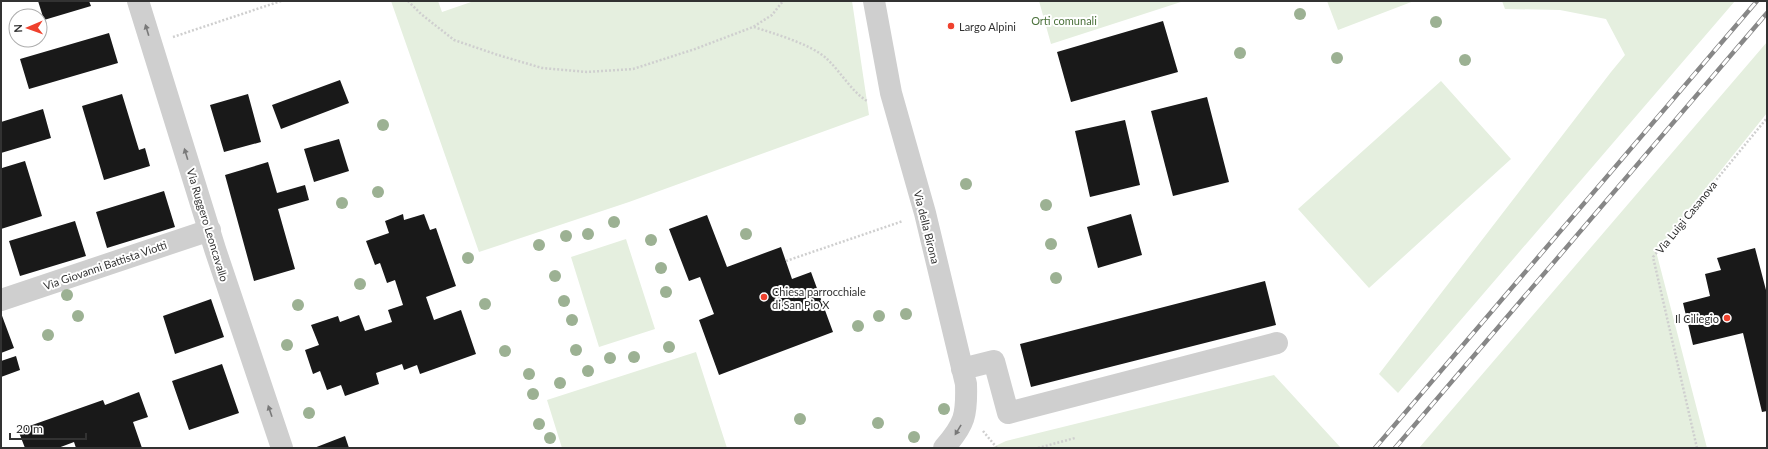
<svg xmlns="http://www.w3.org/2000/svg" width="1768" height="449" viewBox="0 0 1768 449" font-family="Lato,sans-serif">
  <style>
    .green { fill: #e5efdf }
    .building { fill: #191919 }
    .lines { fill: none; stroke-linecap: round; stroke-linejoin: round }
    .path { stroke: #cfcfcf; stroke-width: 2.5; stroke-dasharray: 2 2; stroke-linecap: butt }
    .minor { stroke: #cfcfcf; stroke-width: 22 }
    .rail-casing { stroke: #878787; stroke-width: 4.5 }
    .rail { stroke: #fff; stroke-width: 3; stroke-dasharray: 9; stroke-linecap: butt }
    .tree { fill: #9cb193 }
    .oneway { fill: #797979 }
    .poi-dot { fill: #ef412d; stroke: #fff; stroke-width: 1.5 }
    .labels { text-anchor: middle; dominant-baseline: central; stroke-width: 4; stroke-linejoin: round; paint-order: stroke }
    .park-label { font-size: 11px; fill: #4b713b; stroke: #fff }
    .poi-label { font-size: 11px; fill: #323232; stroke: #fff; text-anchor: start }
    .street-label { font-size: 11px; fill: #323232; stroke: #fff }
  </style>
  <rect width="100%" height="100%" fill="#fff"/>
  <path class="green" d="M 391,1 L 438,1 L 442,12 L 474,1 L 852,1 L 869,115 L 629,202 L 479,252 Z
    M 1039,1 L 1184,1 L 1051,44 Z
    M 1327,1 L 1414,1 L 1338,30 Z
    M 1502,1 L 1735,1 L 1398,393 L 1379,374 L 1611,72 L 1625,55 L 1606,19 L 1560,10 L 1505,9 Z
    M 1767,42 L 1767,113 L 1656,251 L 1707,448 L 1419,448 Z
    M 1441,81 L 1511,159 L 1369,288 L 1298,209 Z
    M 626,239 L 655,329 L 599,347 L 571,257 Z
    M 696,352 L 727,448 L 562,448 L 547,400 Z
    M 1274,375 L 1341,448 L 991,448 L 1006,441 Z"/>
  <path class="building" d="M 38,1 L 89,1 L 91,6 L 44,20 Z
    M 1163,21 L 1178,72 L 1071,102 L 1057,52 Z
    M 109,33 L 118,63 L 29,89 L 20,59 Z
    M 340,80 L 349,103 L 281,129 L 272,105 Z
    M 122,94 L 139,150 L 145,148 L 150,166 L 104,180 L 82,106 Z
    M 248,94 L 261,142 L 224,152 L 210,105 Z
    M 1207,97 L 1229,182 L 1173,196 L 1151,111 Z
    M 43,109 L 51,138 L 1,153 L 1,122 Z
    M 1125,120 L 1140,185 L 1090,197 L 1075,131 Z
    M 339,139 L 349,171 L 314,182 L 304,149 Z
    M 25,161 L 42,216 L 1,229 L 1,165 L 2,168 Z
    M 268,162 L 277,193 L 305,185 L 309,200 L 278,209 L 295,269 L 254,281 L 225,175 Z
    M 164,191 L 175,227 L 107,248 L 96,212 Z
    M 403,214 L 404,220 L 424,214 L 430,230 L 436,228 L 456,286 L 426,297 L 434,320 L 461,310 L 476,354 L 420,374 L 417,365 L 404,370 L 402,364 L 376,373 L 379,384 L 345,396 L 341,385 L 327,390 L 320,371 L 313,374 L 305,350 L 319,345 L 311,325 L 338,316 L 340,322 L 359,315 L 365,331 L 392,322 L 388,310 L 403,305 L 395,280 L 387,283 L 380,263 L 375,265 L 366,241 L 389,233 L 385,221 Z
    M 1131,214 L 1142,255 L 1098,268 L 1087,227 Z
    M 707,215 L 727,267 L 781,247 L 792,279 L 811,272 L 833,332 L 719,375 L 699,320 L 714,314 L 700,277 L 689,281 L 669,229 Z
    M 75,221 L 86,256 L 20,276 L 9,241 Z
    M 1755,248 L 1766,290 L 1767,289 L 1767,411 L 1762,412 L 1743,333 L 1693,345 L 1683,303 L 1710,296 L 1705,274 L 1721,270 L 1717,258 Z
    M 1265,281 L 1276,325 L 1031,387 L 1020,344 Z
    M 211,299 L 224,337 L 175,354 L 163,316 Z
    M 1,313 L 14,348 L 1,353 Z
    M 16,356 L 20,370 L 1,377 L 1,361 Z
    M 222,364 L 239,413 L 189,430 L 172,381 Z
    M 139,392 L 148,417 L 133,422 L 142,448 L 76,448 L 74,442 L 58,448 L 25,448 L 18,430 L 103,400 L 105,405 Z
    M 345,436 L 349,448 L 314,448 Z"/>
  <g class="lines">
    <path class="path" d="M 408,1 L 421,14 L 454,40 L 498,55 L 542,68 L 587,72 L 633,69 L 695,49 L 753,27 L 772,15 L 783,1
      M 754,27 C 775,34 811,44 827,59 C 841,72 851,91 867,101
      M 173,37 L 281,1
      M 786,261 L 903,221
      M 983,431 L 997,448
      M 1038,448 L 1075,438
      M 1697,448 L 1653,257 L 1767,118"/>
    <path class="minor" d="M 138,1 L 215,249 L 282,448
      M 874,1 L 891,93 L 925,213 L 966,384 C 967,415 965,424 944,448
      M 1,300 L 210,230
      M 962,369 L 994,361 L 1008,413 L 1277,343"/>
    <defs>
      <path id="rail" d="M 1375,448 L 1757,1
        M 1395,448 L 1767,13"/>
    </defs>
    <use href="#rail" class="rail-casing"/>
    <use href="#rail" class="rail"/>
  </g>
  <g class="tree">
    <circle cx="1300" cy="14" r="6"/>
    <circle cx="1436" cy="22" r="6"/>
    <circle cx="1240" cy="53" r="6"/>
    <circle cx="1337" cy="58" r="6"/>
    <circle cx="1465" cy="60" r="6"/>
    <circle cx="383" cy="125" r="6"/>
    <circle cx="966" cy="184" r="6"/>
    <circle cx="378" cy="192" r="6"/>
    <circle cx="342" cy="203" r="6"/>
    <circle cx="1046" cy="205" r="6"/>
    <circle cx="614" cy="222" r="6"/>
    <circle cx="588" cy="234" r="6"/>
    <circle cx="746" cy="234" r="6"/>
    <circle cx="566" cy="236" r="6"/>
    <circle cx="651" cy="240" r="6"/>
    <circle cx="1051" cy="244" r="6"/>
    <circle cx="539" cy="245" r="6"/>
    <circle cx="468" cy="258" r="6"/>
    <circle cx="661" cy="268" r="6"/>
    <circle cx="555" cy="276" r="6"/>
    <circle cx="1056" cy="278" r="6"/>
    <circle cx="360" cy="284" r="6"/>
    <circle cx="666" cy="292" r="6"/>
    <circle cx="67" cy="295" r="6"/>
    <circle cx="564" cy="301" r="6"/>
    <circle cx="485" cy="304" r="6"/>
    <circle cx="298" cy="305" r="6"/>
    <circle cx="906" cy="314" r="6"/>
    <circle cx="78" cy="316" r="6"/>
    <circle cx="879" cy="316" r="6"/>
    <circle cx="572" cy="320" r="6"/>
    <circle cx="858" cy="326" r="6"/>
    <circle cx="48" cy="335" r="6"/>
    <circle cx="287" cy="345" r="6"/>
    <circle cx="669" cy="347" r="6"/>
    <circle cx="576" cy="350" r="6"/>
    <circle cx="505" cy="351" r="6"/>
    <circle cx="634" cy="357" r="6"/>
    <circle cx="610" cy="358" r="6"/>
    <circle cx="588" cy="371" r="6"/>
    <circle cx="529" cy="374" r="6"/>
    <circle cx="560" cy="383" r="6"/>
    <circle cx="533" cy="394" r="6"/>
    <circle cx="944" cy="409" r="6"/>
    <circle cx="309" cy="413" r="6"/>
    <circle cx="800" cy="419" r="6"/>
    <circle cx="878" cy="423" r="6"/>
    <circle cx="539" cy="424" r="6"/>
    <circle cx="914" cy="437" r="6"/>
    <circle cx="550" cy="438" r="6"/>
  </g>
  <defs><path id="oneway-solid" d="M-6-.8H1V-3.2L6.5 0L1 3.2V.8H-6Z"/></defs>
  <g class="oneway">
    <use href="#oneway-solid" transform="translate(147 30) rotate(-107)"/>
    <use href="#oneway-solid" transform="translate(186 154) rotate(-107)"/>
    <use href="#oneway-solid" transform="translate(270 411) rotate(-109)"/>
    <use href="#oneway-solid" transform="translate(958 430) rotate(121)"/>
  </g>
  <g class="poi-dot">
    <circle cx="951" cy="26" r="4"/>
    <circle cx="764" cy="297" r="4"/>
    <circle cx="1727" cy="318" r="4"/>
  </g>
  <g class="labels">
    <g class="park-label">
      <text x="1064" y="20">Orti comunali</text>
    </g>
    <g class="poi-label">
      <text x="959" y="26">Largo Alpini</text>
      <text x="772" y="291">Chiesa parrocchiale<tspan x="772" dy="13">di San Pio X</tspan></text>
      <text x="1719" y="318" text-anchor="end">Il Ciliegio</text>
    </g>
    <g class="street-label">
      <text transform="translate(1686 217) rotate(-51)">Via Luigi Casanova</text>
      <text transform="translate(208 225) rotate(73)">Via Ruggero Leoncavallo</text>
      <text transform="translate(927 227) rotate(76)">Via della Birona</text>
      <text transform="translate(105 265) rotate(-19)">Via Giovanni Battista Viotti</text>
    </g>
  </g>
  <rect width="1768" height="449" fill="none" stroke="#323232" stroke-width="4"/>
  <g transform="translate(28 28) rotate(268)"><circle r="19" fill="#ffffff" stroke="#adadad"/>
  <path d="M0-3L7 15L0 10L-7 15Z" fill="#ef412d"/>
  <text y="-6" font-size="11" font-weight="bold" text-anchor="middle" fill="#323232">N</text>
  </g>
  <path d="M10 433v6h76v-6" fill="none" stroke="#323232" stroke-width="2"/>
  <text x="16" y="433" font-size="12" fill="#323232" stroke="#ffffff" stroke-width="3" paint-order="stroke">20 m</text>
</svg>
